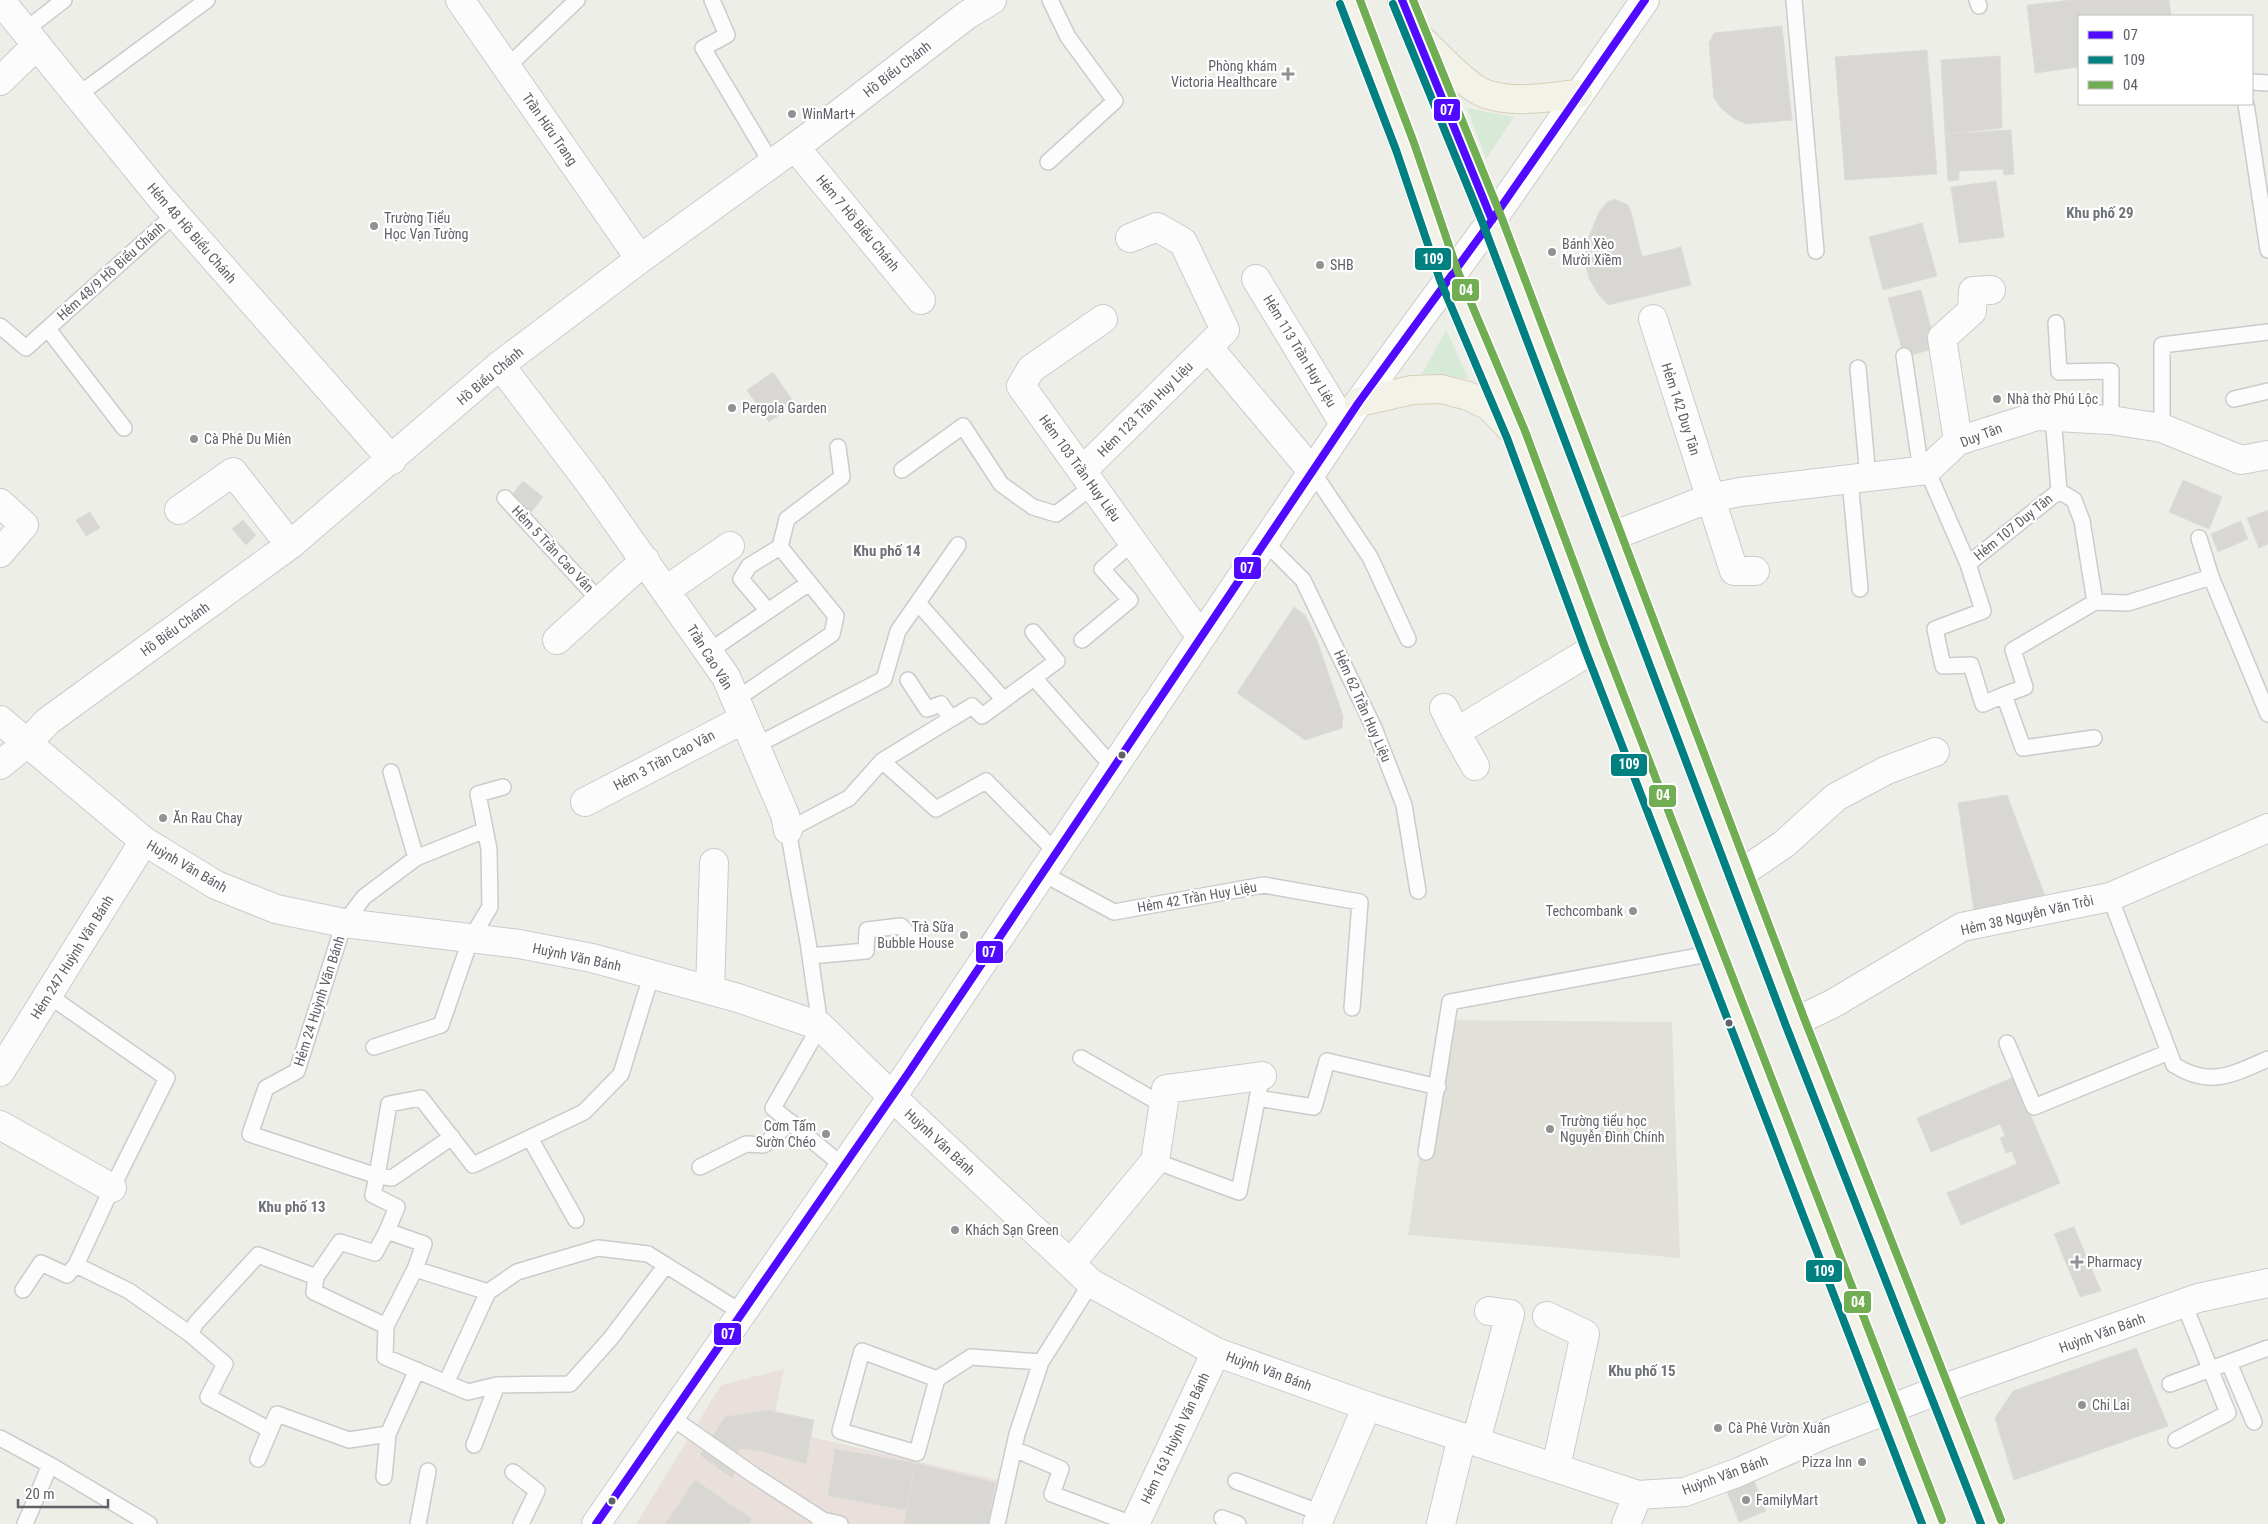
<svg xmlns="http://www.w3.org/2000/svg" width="2268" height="1524" viewBox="0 0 2268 1524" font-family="'Roboto Condensed',sans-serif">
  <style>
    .education { fill: #e1e0d9 }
    .medical { fill: #e9e0dc }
    .green { fill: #d7ead7 }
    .building { fill: #d8d7d4; stroke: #dddcd8 }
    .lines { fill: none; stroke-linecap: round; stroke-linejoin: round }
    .service-casing { stroke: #cbcbcb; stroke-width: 18 }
    .minor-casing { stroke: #cbcbcb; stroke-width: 30 }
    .tertiary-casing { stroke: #cbcbcb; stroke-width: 30 }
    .primary-casing { stroke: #d5d0b8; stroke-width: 30 }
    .service { stroke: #fcfcfc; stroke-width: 15 }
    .minor { stroke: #fcfcfc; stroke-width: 28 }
    .tertiary { stroke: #fcfcfc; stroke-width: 28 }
    .primary { stroke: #f3f2e9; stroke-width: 28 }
    .bus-1-casing { stroke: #fff; stroke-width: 11 }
    .bus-2-casing { stroke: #fff; stroke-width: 11 }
    .bus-3-casing { stroke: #fff; stroke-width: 11 }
    .bus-1 { stroke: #4f0aff; stroke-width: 8 }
    .bus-2 { stroke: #008080; stroke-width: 8 }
    .bus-3 { stroke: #71ad52; stroke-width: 8 }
    .poi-dot { fill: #909294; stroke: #fff; stroke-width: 2 }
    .bus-dot { fill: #5e6166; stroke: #fff; stroke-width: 2 }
    .labels { text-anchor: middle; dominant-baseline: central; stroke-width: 4.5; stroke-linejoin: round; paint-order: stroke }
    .poi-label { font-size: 14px; fill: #5e6166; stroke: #fff; text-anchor: start }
    .street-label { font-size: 14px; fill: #5e6166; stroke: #fff }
    .neighbourhood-label { font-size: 15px; font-weight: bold; fill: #6f7378; stroke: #fff }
    .line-badge { stroke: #fff; stroke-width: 2 }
    .badge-label { font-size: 14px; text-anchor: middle; font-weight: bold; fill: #fff }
  </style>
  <rect width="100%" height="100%" fill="#eeeee9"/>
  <path class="education" d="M 1440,1020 L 1672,1022 L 1680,1258 L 1408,1235 Z"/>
  <path class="medical" d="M 784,1369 L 772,1428 L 998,1480 L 990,1524 L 636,1524 L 721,1385 Z"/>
  <path class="green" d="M 1467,108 L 1514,117 L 1486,159 Z
    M 1446,330 L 1469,379 L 1422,374 Z"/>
  <path class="building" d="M 2071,0 L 2169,0 L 2171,16 L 2079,16 L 2079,67 L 2035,73 L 2027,5 Z
    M 1782,26 L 1792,120 L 1746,124 L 1733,118 L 1720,107 L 1714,98 L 1709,43 L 1714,33 Z
    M 1927,50 L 1937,174 L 1845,180 L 1835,57 Z
    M 2000,56 L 2002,128 L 1945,134 L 1941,60 Z
    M 2011,130 L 2014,174 L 2004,175 L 2003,169 L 1959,171 L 1959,180 L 1948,181 L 1945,134 Z
    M 1996,181 L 2004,237 L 1959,243 L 1951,187 Z
    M 1615,199 L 1628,205 L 1631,212 L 1642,257 L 1681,247 L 1691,285 L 1608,305 L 1598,294 L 1589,278 L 1585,262 L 1586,244 L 1599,212 L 1607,202 Z
    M 1922,223 L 1937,276 L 1883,290 L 1869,237 Z
    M 1921,290 L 1936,348 L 1904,357 L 1888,298 Z
    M 773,372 L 795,404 L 769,422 L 747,390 Z
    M 2183,480 L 2222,497 L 2209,529 L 2169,512 Z
    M 523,481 L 543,497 L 529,515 L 508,500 Z
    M 2268,510 L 2268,544 L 2259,548 L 2247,518 Z
    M 90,512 L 100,528 L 86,536 L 76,520 Z
    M 243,520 L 256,535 L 246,545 L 232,529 Z
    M 2241,521 L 2248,539 L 2218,552 L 2211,534 Z
    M 1294,607 L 1305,615 L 1317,640 L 1343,716 L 1342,728 L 1305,740 L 1237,693 Z
    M 2007,795 L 2048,904 L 1974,911 L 1958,803 Z
    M 2014,1077 L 2060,1183 L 1961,1225 L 1947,1193 L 2017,1164 L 2012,1151 L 2006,1153 L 2000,1138 L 2005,1136 L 2000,1124 L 1931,1152 L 1917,1118 Z
    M 2074,1227 L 2101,1291 L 2080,1297 L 2054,1234 Z
    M 2136,1348 L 2168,1426 L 2014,1480 L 1995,1418 L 2013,1391 Z
    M 766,1410 L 814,1420 L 806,1464 L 761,1451 L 739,1449 L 733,1479 L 700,1455 L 725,1417 Z
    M 835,1449 L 915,1463 L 907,1510 L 828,1496 Z
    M 915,1463 L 995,1483 L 988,1524 L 904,1524 Z
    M 1753,1478 L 1766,1511 L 1739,1522 L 1726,1489 Z
    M 695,1480 L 752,1519 L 749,1524 L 665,1524 Z"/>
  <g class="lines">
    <defs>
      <path id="service" d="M 712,0 L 727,35 L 703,48 L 772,164
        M 1794,0 L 1816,251
        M 1977,0 L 1979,6
        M 24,31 L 64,0
        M 507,67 L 577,0
        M 2252,82 L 2268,83
        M 78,95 L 207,0
        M 2246,104 L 2268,250
        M 1048,162 L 1115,101 L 1068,37 L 1050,0
        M 2056,323 L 2059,372 L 2111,371 L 2111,420
        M 0,326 L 26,348 L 175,214
        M 48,329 L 124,428
        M 1904,356 L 1921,471
        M 1858,368 L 1868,477
        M 2234,399 L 2268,391
        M 2053,416 L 2059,491 L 2074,500 L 2082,521 L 2095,602
        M 2162,428 L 2162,345 L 2268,332
        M 902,470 L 963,426 L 1001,484 L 1033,507 L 1056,514 L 1093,486
        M 1927,470 L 1968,564 L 1983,611 L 1935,629 L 1943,666 L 1971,665 L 1983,704 L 2004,695 L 2023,748 L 2094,738
        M 1312,471 L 1370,557 L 1408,639
        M 1850,480 L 1860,589
        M 505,498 L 600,601
        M 2199,538 L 2211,577 L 2268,714
        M 1265,542 L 1303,580 L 1374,728 L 1404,805 L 1418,891
        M 1968,564 L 2059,491
        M 918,603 L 1004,700
        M 768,611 L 741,579 L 749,566 L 780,547
        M 1082,640 L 1130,600 L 1102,569 L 1133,542
        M 708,652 L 809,583
        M 1035,679 L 1113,767
        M 908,680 L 927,709 L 941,704 L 951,719
        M 2004,695 L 2025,687 L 2013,650 L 2095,602 L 2128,603 L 2211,577
        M 735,700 L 832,634 L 836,616 L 780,547 L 787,519 L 842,477 L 838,447
        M 755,746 L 884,679 L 898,631 L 958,545
        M 882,761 L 936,809 L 986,781 L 1056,852
        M 391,772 L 416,858
        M 1042,873 L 1114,912 L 1264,885 L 1360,902 L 1352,1008
        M 2110,897 L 2174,1065 C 2210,1088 2233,1074 2268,1059
        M 810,956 L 866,951 L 867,930 L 901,926 L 912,938
        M 2007,1043 L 2034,1107 L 2169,1052
        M 374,1047 L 441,1025 L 471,938 L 490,907 L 489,849 L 478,794 L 503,787
        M 1081,1058 L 1163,1105
        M 1257,1098 L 1314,1107 L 1327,1061 L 1438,1087
        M 452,1137 L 392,1178 L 377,1176 L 389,1104 L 421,1098 L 473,1165 L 584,1112 L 621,1074 L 652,973
        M 530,1138 L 576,1220
        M 1426,1152 L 1450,1002 L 1714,953
        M 1155,1161 L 1239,1192 L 1259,1090
        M 843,1166 L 773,1108 L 820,1026 L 808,942 L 788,830 L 849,798 L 882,761 L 972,706 L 982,716 L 1057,661 L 1033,632
        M 700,1167 L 746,1144 L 764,1145 L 791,1122
        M 387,1231 L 397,1207 L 373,1195 L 377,1176 L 250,1134 L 266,1088 L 297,1071 L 344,923 L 364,897 L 416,858 L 485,830
        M 76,1265 L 129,1291 L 190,1334
        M 316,1277 L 314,1292 L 386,1326
        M 23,1290 L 41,1263 L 67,1275 L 76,1265 L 112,1188 L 167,1078 L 48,995
        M 488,1292 L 415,1269 L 386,1326 L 385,1357 L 468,1392 L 497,1385 L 570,1384 L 611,1338 L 666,1265
        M 488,1292 L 517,1272 L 598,1248 L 648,1254 L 741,1312
        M 2229,1363 L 2254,1422
        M 937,1379 L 862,1351 L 840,1431 L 917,1453 L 937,1379 L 971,1357 L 1041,1362
        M 446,1383 L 488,1292
        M 2170,1384 L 2268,1348
        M 671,1417 L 755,1476 L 823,1520 L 820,1524
        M 270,1430 L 208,1397 L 225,1364 L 190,1334 L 196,1323 L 258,1255 L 316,1277 L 340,1242 L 375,1253 L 387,1231 L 424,1244 L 415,1269
        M 0,1438 L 50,1465 L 25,1524
        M 2176,1440 L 2228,1413 L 2184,1304
        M 474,1445 L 497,1385
        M 1014,1449 L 1061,1469 L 1052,1494 L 1132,1524
        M 258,1459 L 277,1414 L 349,1440 L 388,1434
        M 50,1465 L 149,1524
        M 513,1472 L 537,1491 L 521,1524
        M 384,1477 L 388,1434 L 417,1370
        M 1236,1481 L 1321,1513
        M 1222,1518 L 1238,1524
        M 823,1520 L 840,1524
        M 418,1524 L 428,1471
        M 997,1524 L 1017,1434 L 1041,1362 L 1091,1283"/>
      <path id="minor" d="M 0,0 L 161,198 L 392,460
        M 460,0 L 640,259
        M 0,81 L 37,45
        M 795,147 L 921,300
        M 1130,238 L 1157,227 L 1183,242 L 1225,330 L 1208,347 L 1312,471
        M 1256,279 L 1344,424
        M 1103,319 L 1031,369 L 1021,386 L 1201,637
        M 1653,319 L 1734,571 L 1755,571
        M 500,365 L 591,485 L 726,677 L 785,815 L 788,830
        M 1958,441 L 1942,338 L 1972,311 L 1973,291 L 1991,290
        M 1082,471 L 1208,347
        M 0,503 L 24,525 L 0,553
        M 179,510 L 233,472 L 290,545
        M 1613,536 L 1710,498 L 1740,492 L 1927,470 L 1958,441 L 2037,416 L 2111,420 L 2162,428 L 2241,460 L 2268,455
        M 666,590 L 730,546
        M 557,640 L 645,560
        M 1444,708 L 1456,732
        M 0,765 L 28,742 L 48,721 L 290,545 L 500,365 L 640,259 L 810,136 L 967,15 L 992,0
        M 1475,766 L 1456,732 L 1595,648
        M 585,802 L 744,719
        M 1740,874 L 1784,844 L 1836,797 L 1887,770 L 1935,752
        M 710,990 L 714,863
        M 1795,1022 L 1834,1003 L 1962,927 L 2110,897 L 2268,828
        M 0,1072 L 144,841
        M 0,1125 L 112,1188
        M 1071,1263 L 1155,1161 L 1166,1089 L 1262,1076
        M 1547,1316 L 1585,1334 L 1556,1467
        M 1476,1441 L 1510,1314 L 1489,1311
        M 1135,1524 L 1216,1352
        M 1317,1524 L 1367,1406
        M 1441,1524 L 1462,1437
        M 1626,1524 L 1638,1495"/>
      <path id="tertiary" d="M 0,720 L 144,841 L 216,885 L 276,909 L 344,923 L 519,944 L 592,958 L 738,998 L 820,1026 L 910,1114 L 1091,1283 L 1216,1352 L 1367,1406 L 1638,1495 L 1685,1492 L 1739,1472 L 1825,1434 L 1939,1390 L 2198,1298 L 2268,1283
        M 596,1524 L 909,1072 L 1359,402 L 1492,220 L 1645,0"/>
      <path id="primary" d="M 1349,0 L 1405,147 L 1449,276 L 1516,434 L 1595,648 L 1933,1524
        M 1402,0 L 1492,220 L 1795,1022 L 1992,1524
        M 1421,39 C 1436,53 1468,89 1486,94 C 1516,104 1548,97 1578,94
        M 1359,402 L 1412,390 L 1441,389 L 1468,396 L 1489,406 L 1509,427"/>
    </defs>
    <use href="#service" class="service-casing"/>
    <use href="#minor" class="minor-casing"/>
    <use href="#tertiary" class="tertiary-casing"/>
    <use href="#primary" class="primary-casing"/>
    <use href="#service" class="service"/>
    <use href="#minor" class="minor"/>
    <use href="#tertiary" class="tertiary"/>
    <use href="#primary" class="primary"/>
    <defs>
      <path id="bus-1" d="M 1402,0 L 1492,220
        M 596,1524 L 909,1072 L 1359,402 L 1492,220 L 1645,0"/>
      <path id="bus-2" d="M 1340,4 L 1396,150 L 1440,280 L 1507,438 L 1586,652 L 1922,1524
        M 1393,4 L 1483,224 L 1786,1026 L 1981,1524"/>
      <path id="bus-3" d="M 1360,0 L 1414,143 L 1458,272 L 1525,431 L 1604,644 L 1942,1520
        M 1413,0 L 1501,216 L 1804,1018 L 2001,1520"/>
    </defs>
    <use href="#bus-1" class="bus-1-casing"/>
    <use href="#bus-2" class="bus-2-casing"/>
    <use href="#bus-3" class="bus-3-casing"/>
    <use href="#bus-1" class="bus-1"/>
    <use href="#bus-2" class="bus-2"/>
    <use href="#bus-3" class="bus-3"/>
  </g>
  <g class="poi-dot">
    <path d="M1285.5 66.5h5v5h5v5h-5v5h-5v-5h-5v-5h5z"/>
    <circle cx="792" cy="114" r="5"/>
    <circle cx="374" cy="226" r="5"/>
    <circle cx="1552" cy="252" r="5"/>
    <circle cx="1320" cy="265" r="5"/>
    <circle cx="1997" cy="399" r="5"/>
    <circle cx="732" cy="408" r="5"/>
    <circle cx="194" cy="439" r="5"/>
    <circle cx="163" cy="818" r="5"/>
    <circle cx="1633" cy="911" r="5"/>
    <circle cx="964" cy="935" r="5"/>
    <circle cx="1550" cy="1129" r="5"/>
    <circle cx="826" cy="1134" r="5"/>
    <circle cx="955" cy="1230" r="5"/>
    <path d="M2074.5 1254.5h5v5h5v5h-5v5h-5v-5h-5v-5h5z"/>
    <circle cx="2082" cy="1405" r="5"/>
    <circle cx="1718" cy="1428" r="5"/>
    <circle cx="1862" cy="1462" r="5"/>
    <circle cx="1746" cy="1500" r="5"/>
  </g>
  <g class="bus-dot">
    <circle cx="1122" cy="755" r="4.5"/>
    <circle cx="1729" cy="1023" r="4.5"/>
    <circle cx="612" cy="1501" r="4.5"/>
  </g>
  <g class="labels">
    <g class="poi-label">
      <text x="1277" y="66" text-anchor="end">Phòng khám<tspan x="1277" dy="16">Victoria Healthcare</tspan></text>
      <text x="802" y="114">WinMart+</text>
      <text x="384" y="218">Trường Tiểu<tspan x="384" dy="16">Học Vạn Tường</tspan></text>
      <text x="1562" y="244">Bánh Xèo<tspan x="1562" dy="16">Mười Xiềm</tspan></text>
      <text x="1330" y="265">SHB</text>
      <text x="2007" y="399">Nhà thờ Phú Lộc</text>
      <text x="742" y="408">Pergola Garden</text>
      <text x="204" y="439">Cà Phê Du Miên</text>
      <text x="173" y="818">Ăn Rau Chay</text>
      <text x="1623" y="911" text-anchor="end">Techcombank</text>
      <text x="954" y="927" text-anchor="end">Trà Sữa<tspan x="954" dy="16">Bubble House</tspan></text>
      <text x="1560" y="1121">Trường tiểu học<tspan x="1560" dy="16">Nguyễn Đình Chính</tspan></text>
      <text x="816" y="1126" text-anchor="end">Cơm Tấm<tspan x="816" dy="16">Sườn Chéo</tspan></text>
      <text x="965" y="1230">Khách Sạn Green</text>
      <text x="2087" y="1262">Pharmacy</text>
      <text x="2092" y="1405">Chi Lai</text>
      <text x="1728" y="1428">Cà Phê Vườn Xuân</text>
      <text x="1852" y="1462" text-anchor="end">Pizza Inn</text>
      <text x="1756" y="1500">FamilyMart</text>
    </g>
    <g class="street-label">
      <text transform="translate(897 69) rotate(-38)">Hồ Biểu Chánh</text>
      <text transform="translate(550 129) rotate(55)">Trần Hữu Trang</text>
      <text transform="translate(858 223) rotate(50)">Hẻm 7 Hồ Biểu Chánh</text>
      <text transform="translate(192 233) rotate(49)">Hẻm 48 Hồ Biểu Chánh</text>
      <text transform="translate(111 271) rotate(-42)">Hẻm 48/9 Hồ Biểu Chánh</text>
      <text transform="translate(1300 351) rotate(59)">Hẻm 113 Trần Huy Liệu</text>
      <text transform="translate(490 376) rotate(-40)">Hồ Biểu Chánh</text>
      <text transform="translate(1145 409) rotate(-45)">Hẻm 123 Trần Huy Liệu</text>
      <text transform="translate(1681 409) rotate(72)">Hẻm 142 Duy Tân</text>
      <text transform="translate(1981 435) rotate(-21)">Duy Tân</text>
      <text transform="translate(1080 468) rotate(54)">Hẻm 103 Trần Huy Liệu</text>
      <text transform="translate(2013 527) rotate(-39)">Hẻm 107 Duy Tân</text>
      <text transform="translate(553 549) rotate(47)">Hẻm 5 Trần Cao Vân</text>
      <text transform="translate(175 629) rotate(-36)">Hồ Biểu Chánh</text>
      <text transform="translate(710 657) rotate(58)">Trần Cao Vân</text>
      <text transform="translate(1363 706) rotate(66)">Hẻm 62 Trần Huy Liệu</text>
      <text transform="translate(664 760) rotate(-28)">Hẻm 3 Trần Cao Vân</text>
      <text transform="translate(187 866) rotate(30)">Huỳnh Văn Bánh</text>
      <text transform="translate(1197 897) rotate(-10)">Hẻm 42 Trần Huy Liệu</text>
      <text transform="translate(2027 915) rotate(-13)">Hẻm 38 Nguyễn Văn Trỗi</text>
      <text transform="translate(72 957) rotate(-58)">Hẻm 247 Huỳnh Văn Bánh</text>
      <text transform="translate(577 957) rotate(12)">Huỳnh Văn Bánh</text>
      <text transform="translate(319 1001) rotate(-72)">Hẻm 24 Huỳnh Văn Bánh</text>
      <text transform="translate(940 1142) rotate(43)">Huỳnh Văn Bánh</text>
      <text transform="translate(2102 1333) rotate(-20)">Huỳnh Văn Bánh</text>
      <text transform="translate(1269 1371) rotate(20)">Huỳnh Văn Bánh</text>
      <text transform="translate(1175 1438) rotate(-65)">Hẻm 163 Huỳnh Văn Bánh</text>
      <text transform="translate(1725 1475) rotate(-20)">Huỳnh Văn Bánh</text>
    </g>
    <g class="neighbourhood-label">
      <text x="2100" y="213">Khu phố 29</text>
      <text x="887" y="551">Khu phố 14</text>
      <text x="292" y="1207">Khu phố 13</text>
      <text x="1642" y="1371">Khu phố 15</text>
    </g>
  </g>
  <g class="line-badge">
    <rect x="1433" y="98" width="28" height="24" rx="5" fill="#4f0aff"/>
    <rect x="1414" y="247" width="38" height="24" rx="5" fill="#008080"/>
    <rect x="1451" y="278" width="29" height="24" rx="5" fill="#71ad52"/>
    <rect x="1233" y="556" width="29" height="24" rx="5" fill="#4f0aff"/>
    <rect x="1610" y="753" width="38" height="24" rx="5" fill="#008080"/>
    <rect x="1648" y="784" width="29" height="24" rx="5" fill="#71ad52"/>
    <rect x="975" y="940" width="29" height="24" rx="5" fill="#4f0aff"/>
    <rect x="1805" y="1259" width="38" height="24" rx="5" fill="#008080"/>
    <rect x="1843" y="1290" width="29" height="24" rx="5" fill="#71ad52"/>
    <rect x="713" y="1322" width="29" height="24" rx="5" fill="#4f0aff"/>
  </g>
  <g class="badge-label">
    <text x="1447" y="115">07</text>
    <text x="1433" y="264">109</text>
    <text x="1466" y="295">04</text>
    <text x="1247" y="573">07</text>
    <text x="1629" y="769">109</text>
    <text x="1663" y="800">04</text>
    <text x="989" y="957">07</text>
    <text x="1824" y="1276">109</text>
    <text x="1858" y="1307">04</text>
    <text x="728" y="1339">07</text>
  </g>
  <rect x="2078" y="15" width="175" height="90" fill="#ffffff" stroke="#bfc0c2"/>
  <rect x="2088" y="31" width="25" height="8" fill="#4f0aff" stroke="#bfc0c2"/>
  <text x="2123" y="40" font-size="15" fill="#5e6166">07</text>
  <rect x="2088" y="56" width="25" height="8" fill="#008080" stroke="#bfc0c2"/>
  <text x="2123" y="65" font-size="15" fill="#5e6166">109</text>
  <rect x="2088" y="81" width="25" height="8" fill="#71ad52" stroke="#bfc0c2"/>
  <text x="2123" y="90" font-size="15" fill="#5e6166">04</text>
  <path d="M18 1499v8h90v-8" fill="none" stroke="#5e6166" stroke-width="2.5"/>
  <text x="25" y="1499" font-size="15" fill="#5e6166" stroke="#ffffff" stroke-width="4" paint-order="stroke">20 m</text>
</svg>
